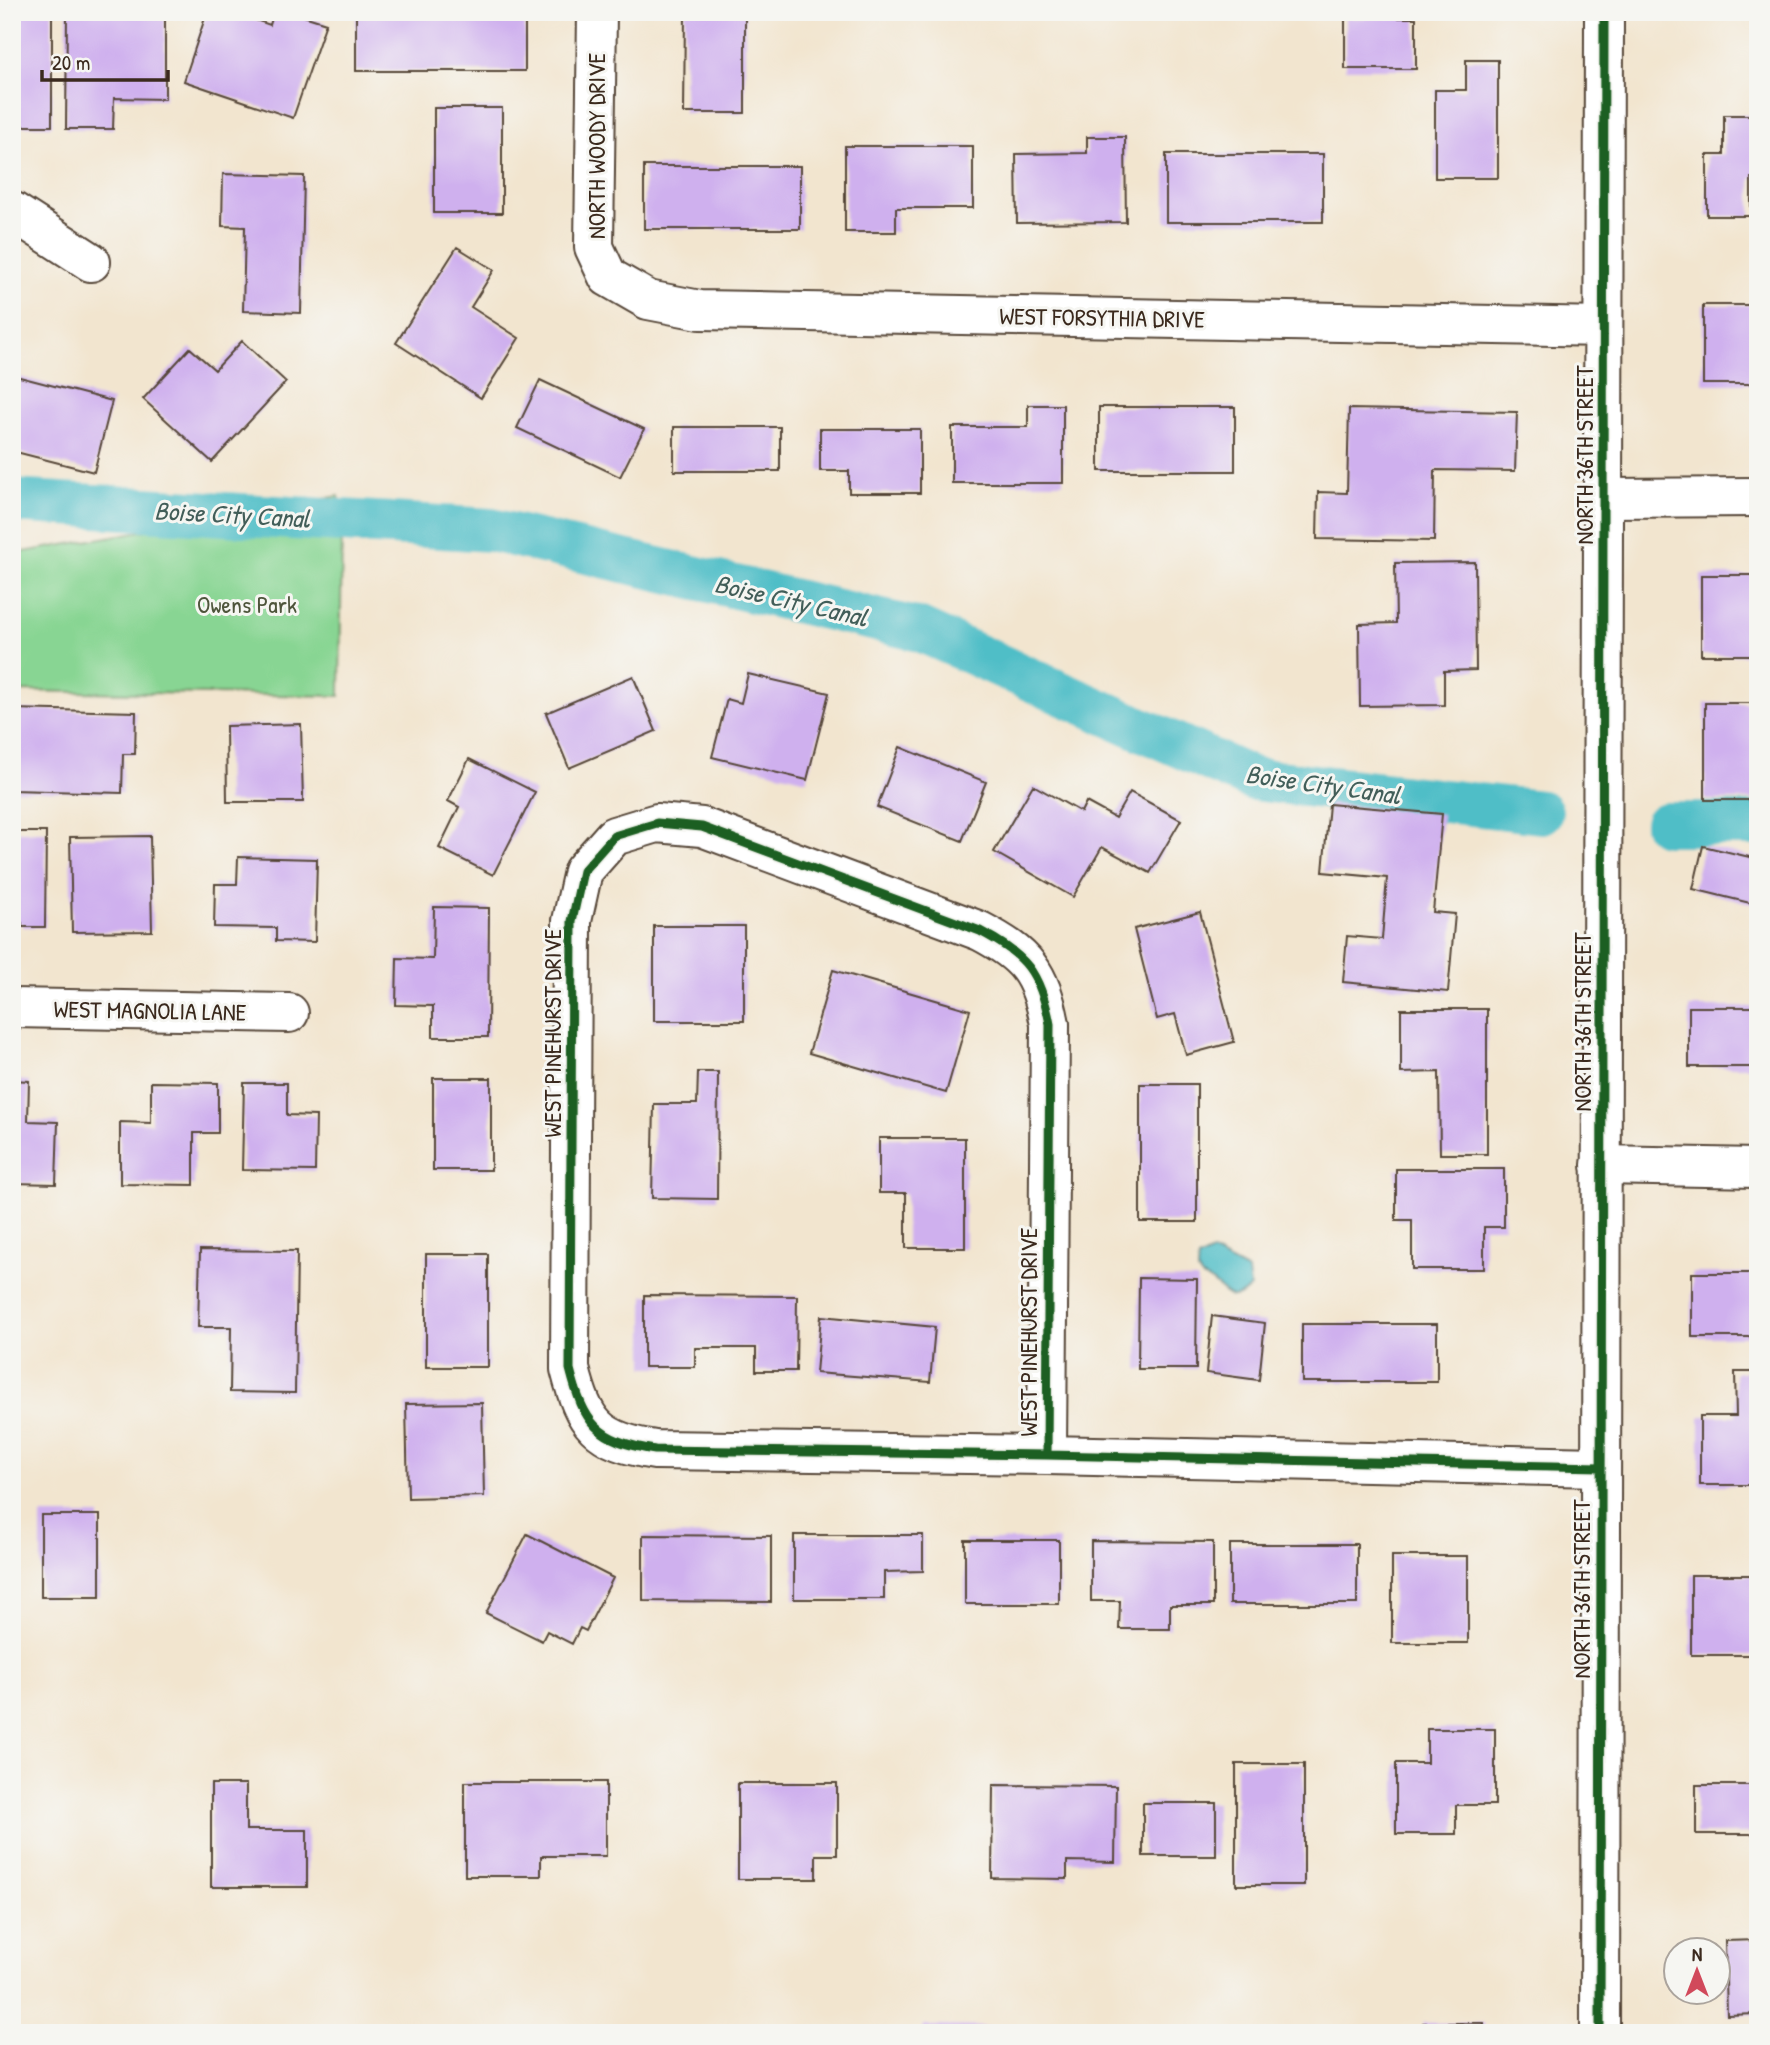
<svg xmlns="http://www.w3.org/2000/svg" width="1770" height="2045" viewBox="0 0 1770 2045" font-family="'Patrick Hand',sans-serif">
  <style>
    .green { fill: #88d593; stroke: #628058; stroke-width: 2 }
    .water { fill: #50bec7; stroke: #467472; stroke-width: 2 }
    .lines { fill: none; stroke-linecap: round; stroke-linejoin: round }
    .canal { stroke: #50bec7; stroke-width: 44 }
    .building { fill: #cfb0ee }
    .street-casing { stroke: #564639; stroke-width: 42 }
    .secondary-casing { stroke: #564639; stroke-width: 42 }
    .street { stroke: #fff; stroke-width: 38 }
    .secondary { stroke: #fff; stroke-width: 38 }
    .cycleway-casing { stroke: #f6f6f2; stroke-width: 13 }
    .cycleway { stroke: #1b5e20; stroke-width: 9 }
    .labels { text-anchor: middle; dominant-baseline: central; stroke-width: 6; stroke-linejoin: round; paint-order: stroke }
    .street-label { font-size: 24px; fill: #3b2a1e; stroke: #f6f6f2 }
    .park-label { font-size: 24px; fill: #4e553b; stroke: #f6f6f2 }
    .water-label { font-size: 26px; font-style: italic; fill: #425e59; stroke: #f6f6f2 }
  </style>
  <rect width="100%" height="100%" fill="#f6f6f2"/>
  <filter id="ink" filterUnits="userSpaceOnUse"><feTurbulence type="fractalNoise" baseFrequency=".0143" numOctaves="2"/><feDisplacementMap in="SourceGraphic" scale="14" xChannelSelector="R" yChannelSelector="G"/><feConvolveMatrix kernelMatrix="1 2 1 2 8 2 1 2 1" color-interpolation-filters="sRGB"/></filter>
  <filter id="wash" filterUnits="userSpaceOnUse"><feTurbulence type="fractalNoise" baseFrequency=".00686" numOctaves="4" result="noise"/><feDisplacementMap in="SourceGraphic" scale="28" xChannelSelector="R" yChannelSelector="G"/><feGaussianBlur stdDeviation="1.57" result="paint"/><feColorMatrix in="noise" values="0 0 0 0 0 0 0 0 0 0 0 0 0 0 0 0 0 1.4 0 .05"/><feComposite in="paint" operator="in"/></filter>
  <g filter="url(#wash)">
    <rect width="100%" height="100%" fill="#f2e5cf"/>
    <path class="green" d="M 339,496 L 342,520 L 340,696 L 12,691 L 12,554 Z"/>
    <path class="water" d="M 1212,1252 L 1248,1271 L 1250,1287 C 1228,1312 1223,1283 1202,1277 L 1197,1270 L 1198,1259 Z"/>
    <g class="lines">
      <path class="canal" d="M 12,501 L 491,530 L 920,630 L 1253,779 L 1541,812
        M 1666,824 L 1758,824"/>
    </g>
    <g id="blocks">
      <path class="building" d="M 12,12 L 52,12 L 52,126 L 12,126 Z
        M 67,12 L 165,12 L 165,99 L 114,98 L 113,129 L 66,129 Z
        M 207,12 L 232,12 L 270,25 L 274,12 L 291,12 L 326,23 L 293,118 L 184,81 Z
        M 356,12 L 525,12 L 525,71 L 356,71 Z
        M 685,12 L 745,12 L 745,113 L 684,113 Z
        M 1345,18 L 1416,18 L 1416,69 L 1345,69 Z
        M 1466,60 L 1498,60 L 1498,178 L 1435,178 L 1435,90 L 1466,90 Z
        M 434,108 L 502,108 L 502,213 L 434,213 Z
        M 1724,115 L 1758,115 L 1758,178 L 1751,178 L 1751,216 L 1707,216 L 1707,155 L 1724,155 Z
        M 1087,137 L 1125,137 L 1126,222 L 1017,223 L 1016,154 L 1087,153 Z
        M 845,146 L 973,146 L 973,208 L 896,208 L 896,232 L 845,232 Z
        M 1166,154 L 1323,154 L 1323,222 L 1166,222 Z
        M 644,166 L 800,166 L 800,229 L 644,229 Z
        M 223,174 L 304,176 L 301,313 L 243,311 L 245,227 L 222,226 Z
        M 457,247 L 494,270 L 471,307 L 519,338 L 481,398 L 396,343 Z
        M 1703,305 L 1758,305 L 1758,384 L 1703,384 Z
        M 242,341 L 286,382 L 212,462 L 143,399 L 190,348 L 215,370 Z
        M 12,375 L 112,401 L 94,472 L 12,451 Z
        M 540,380 L 644,429 L 620,477 L 517,428 Z
        M 1028,405 L 1063,405 L 1063,483 L 952,483 L 952,427 L 1028,427 Z
        M 1099,407 L 1235,407 L 1235,471 L 1099,471 Z
        M 1349,409 L 1517,412 L 1515,471 L 1435,470 L 1434,541 L 1317,539 L 1318,492 L 1347,493 Z
        M 674,427 L 780,427 L 780,471 L 674,471 Z
        M 820,429 L 920,429 L 920,493 L 849,493 L 849,471 L 820,471 Z
        M 1475,562 L 1476,670 L 1444,671 L 1444,705 L 1360,706 L 1359,624 L 1396,623 L 1395,563 Z
        M 1701,575 L 1758,575 L 1758,655 L 1701,655 Z
        M 748,674 L 829,693 L 807,780 L 712,757 L 727,699 L 741,703 Z
        M 633,676 L 656,731 L 569,768 L 546,713 Z
        M 1705,703 L 1758,703 L 1758,800 L 1705,800 Z
        M 12,709 L 136,712 L 135,754 L 123,754 L 122,793 L 12,790 Z
        M 301,724 L 303,802 L 227,802 L 226,726 Z
        M 900,747 L 986,782 L 962,841 L 877,807 Z
        M 469,759 L 535,792 L 493,875 L 439,848 L 459,807 L 448,801 Z
        M 1033,785 L 1081,812 L 1086,802 L 1115,818 L 1130,792 L 1181,820 L 1150,873 L 1102,847 L 1073,897 L 994,852 Z
        M 1329,804 L 1442,814 L 1433,912 L 1455,914 L 1448,992 L 1343,982 L 1347,936 L 1382,939 L 1387,878 L 1323,872 Z
        M 12,832 L 46,832 L 45,927 L 22,927 L 22,923 L 12,923 Z
        M 150,836 L 152,931 L 72,932 L 70,837 Z
        M 1703,846 L 1758,859 L 1758,905 L 1693,889 Z
        M 238,857 L 317,859 L 315,942 L 276,941 L 276,928 L 214,927 L 215,884 L 237,884 Z
        M 434,907 L 489,908 L 488,1037 L 433,1037 L 433,1006 L 396,1005 L 397,958 L 433,959 Z
        M 1200,912 L 1234,1042 L 1186,1055 L 1175,1014 L 1157,1019 L 1134,929 Z
        M 654,926 L 744,926 L 744,1021 L 654,1021 Z
        M 833,970 L 970,1010 L 946,1093 L 809,1053 Z
        M 1689,1007 L 1758,1007 L 1758,1067 L 1689,1067 Z
        M 1401,1009 L 1487,1009 L 1487,1154 L 1440,1154 L 1439,1072 L 1401,1073 Z
        M 698,1072 L 718,1072 L 717,1199 L 652,1198 L 654,1104 L 697,1104 Z
        M 433,1078 L 491,1078 L 491,1170 L 433,1170 Z
        M 12,1080 L 29,1081 L 28,1121 L 58,1122 L 56,1184 L 12,1183 Z
        M 151,1082 L 218,1083 L 218,1133 L 194,1133 L 194,1185 L 120,1184 L 120,1122 L 151,1123 Z
        M 244,1083 L 287,1083 L 287,1115 L 316,1116 L 315,1171 L 242,1170 Z
        M 1140,1084 L 1197,1084 L 1197,1222 L 1140,1222 Z
        M 879,1138 L 965,1138 L 965,1248 L 906,1248 L 906,1193 L 879,1193 Z
        M 1396,1169 L 1504,1169 L 1504,1227 L 1484,1227 L 1484,1269 L 1412,1269 L 1412,1220 L 1396,1220 Z
        M 200,1250 L 297,1251 L 295,1393 L 230,1392 L 231,1327 L 198,1327 Z
        M 426,1254 L 488,1254 L 488,1367 L 426,1367 Z
        M 1692,1273 L 1758,1273 L 1758,1337 L 1692,1337 Z
        M 1139,1278 L 1197,1279 L 1196,1369 L 1138,1369 Z
        M 644,1295 L 797,1296 L 796,1371 L 756,1371 L 756,1348 L 695,1348 L 695,1367 L 644,1367 Z
        M 821,1316 L 935,1327 L 930,1382 L 816,1373 Z
        M 1212,1316 L 1265,1323 L 1259,1380 L 1206,1373 Z
        M 1302,1324 L 1437,1324 L 1437,1382 L 1302,1382 Z
        M 1735,1372 L 1758,1372 L 1758,1485 L 1700,1485 L 1700,1416 L 1736,1416 Z
        M 482,1403 L 484,1496 L 408,1498 L 406,1404 Z
        M 41,1515 L 100,1515 L 100,1597 L 41,1597 Z
        M 527,1534 L 613,1578 L 586,1631 L 580,1628 L 572,1644 L 547,1631 L 542,1641 L 486,1613 Z
        M 643,1535 L 771,1536 L 771,1602 L 643,1601 Z
        M 794,1535 L 923,1535 L 923,1571 L 884,1572 L 884,1599 L 794,1599 Z
        M 965,1540 L 1059,1540 L 1059,1604 L 965,1604 Z
        M 1091,1541 L 1213,1542 L 1213,1605 L 1170,1605 L 1170,1629 L 1119,1629 L 1120,1601 L 1091,1601 Z
        M 1230,1544 L 1357,1544 L 1357,1604 L 1230,1604 Z
        M 1392,1556 L 1468,1556 L 1468,1643 L 1392,1643 Z
        M 1691,1575 L 1758,1575 L 1758,1655 L 1691,1655 Z
        M 1427,1729 L 1495,1729 L 1495,1805 L 1456,1805 L 1456,1834 L 1396,1834 L 1396,1763 L 1427,1763 Z
        M 1236,1764 L 1304,1764 L 1304,1885 L 1236,1885 Z
        M 465,1782 L 606,1782 L 606,1856 L 541,1856 L 541,1876 L 465,1876 Z
        M 738,1783 L 837,1783 L 837,1855 L 816,1855 L 816,1879 L 738,1879 Z
        M 211,1784 L 246,1784 L 246,1830 L 307,1830 L 307,1887 L 211,1887 Z
        M 993,1785 L 1116,1786 L 1115,1862 L 1067,1861 L 1067,1879 L 992,1878 Z
        M 1696,1785 L 1758,1785 L 1758,1834 L 1696,1834 Z
        M 1143,1803 L 1216,1803 L 1216,1856 L 1143,1856 Z
        M 1758,1940 L 1758,2014 L 1727,2015 L 1725,1941 Z
        M 1423,2023 L 1484,2023 L 1484,2033 L 1423,2033 Z
        M 923,2026 L 999,2027 L 999,2033 L 923,2033 Z"/>
    </g>
  </g>
  <g filter="url(#ink)">
    <use href="#blocks" fill-opacity="0" stroke="#564639" stroke-width="2"/>
    <g class="lines">
      <defs>
        <path id="street" d="M 597,12 L 594,247 L 608,277 L 648,300 L 700,310 L 1603,327
          M 12,211 L 91,262
          M 1603,498 L 1758,497
          M 12,1008 L 289,1013
          M 1601,1165 L 1758,1168
          M 1047,1455 L 655,1450 C 597,1441 584,1424 570,1369 L 572,921 L 583,871 L 614,836 L 657,823 L 702,827 L 980,931 C 1026,955 1040,972 1050,1024 L 1047,1455 L 1601,1467"/>
        <path id="secondary" d="M 1600,2033 L 1604,12"/>
      </defs>
      <use href="#street" class="street-casing"/>
      <use href="#secondary" class="secondary-casing"/>
      <use href="#street" class="street"/>
      <use href="#secondary" class="secondary"/>
      <defs>
        <path id="cycleway" d="M 1047,1455 L 655,1450 C 597,1441 584,1424 570,1369 L 572,921 L 583,871 L 614,836 L 657,823 L 702,827 L 980,931 C 1026,955 1040,972 1050,1024 L 1047,1455 L 1601,1467
          M 1600,2033 L 1604,12"/>
      </defs>
      <use href="#cycleway" class="cycleway-casing"/>
      <use href="#cycleway" class="cycleway"/>
    </g>
  </g>
  <g class="labels">
    <g class="street-label">
      <text transform="translate(596 146) rotate(-90)">NORTH WOODY DRIVE</text>
      <text transform="translate(1102 317) rotate(1)">WEST FORSYTHIA DRIVE</text>
      <text transform="translate(1584 455) rotate(-90)">NORTH 36TH STREET</text>
      <text transform="translate(150 1010) rotate(1)">WEST MAGNOLIA LANE</text>
      <text transform="translate(1582 1022) rotate(-90)">NORTH 36TH STREET</text>
      <text transform="translate(552 1033) rotate(-90)">WEST PINEHURST DRIVE</text>
      <text transform="translate(1028 1332) rotate(-90)">WEST PINEHURST DRIVE</text>
      <text transform="translate(1581 1589) rotate(-90)">NORTH 36TH STREET</text>
    </g>
    <g class="park-label">
      <text x="247" y="604">Owens Park</text>
    </g>
    <g class="water-label">
      <text transform="translate(232 514) rotate(3)">Boise City Canal</text>
      <text transform="translate(791 600) rotate(13)">Boise City Canal</text>
      <text transform="translate(1323 784) rotate(8)">Boise City Canal</text>
    </g>
  </g>
  <rect width="1770" height="2045" fill="none" stroke="#f6f6f2" stroke-width="42"/>
  <g transform="translate(1697 1971)"><circle r="33" fill="#f6f6f2" stroke="#aba49d" stroke-width="2"/>
  <path d="M0-5L12 26L0 18L-12 26Z" fill="#d1495b"/>
  <text y="-10" font-size="19" font-weight="bold" text-anchor="middle" fill="#3b2a1e">N</text>
  </g>
  <path d="M42 70v10h126v-10" fill="none" stroke="#3b2a1e" stroke-width="3.5"/>
  <text x="52" y="70" font-size="21" fill="#3b2a1e" stroke="#f6f6f2" stroke-width="5" paint-order="stroke">20 m</text>
</svg>
